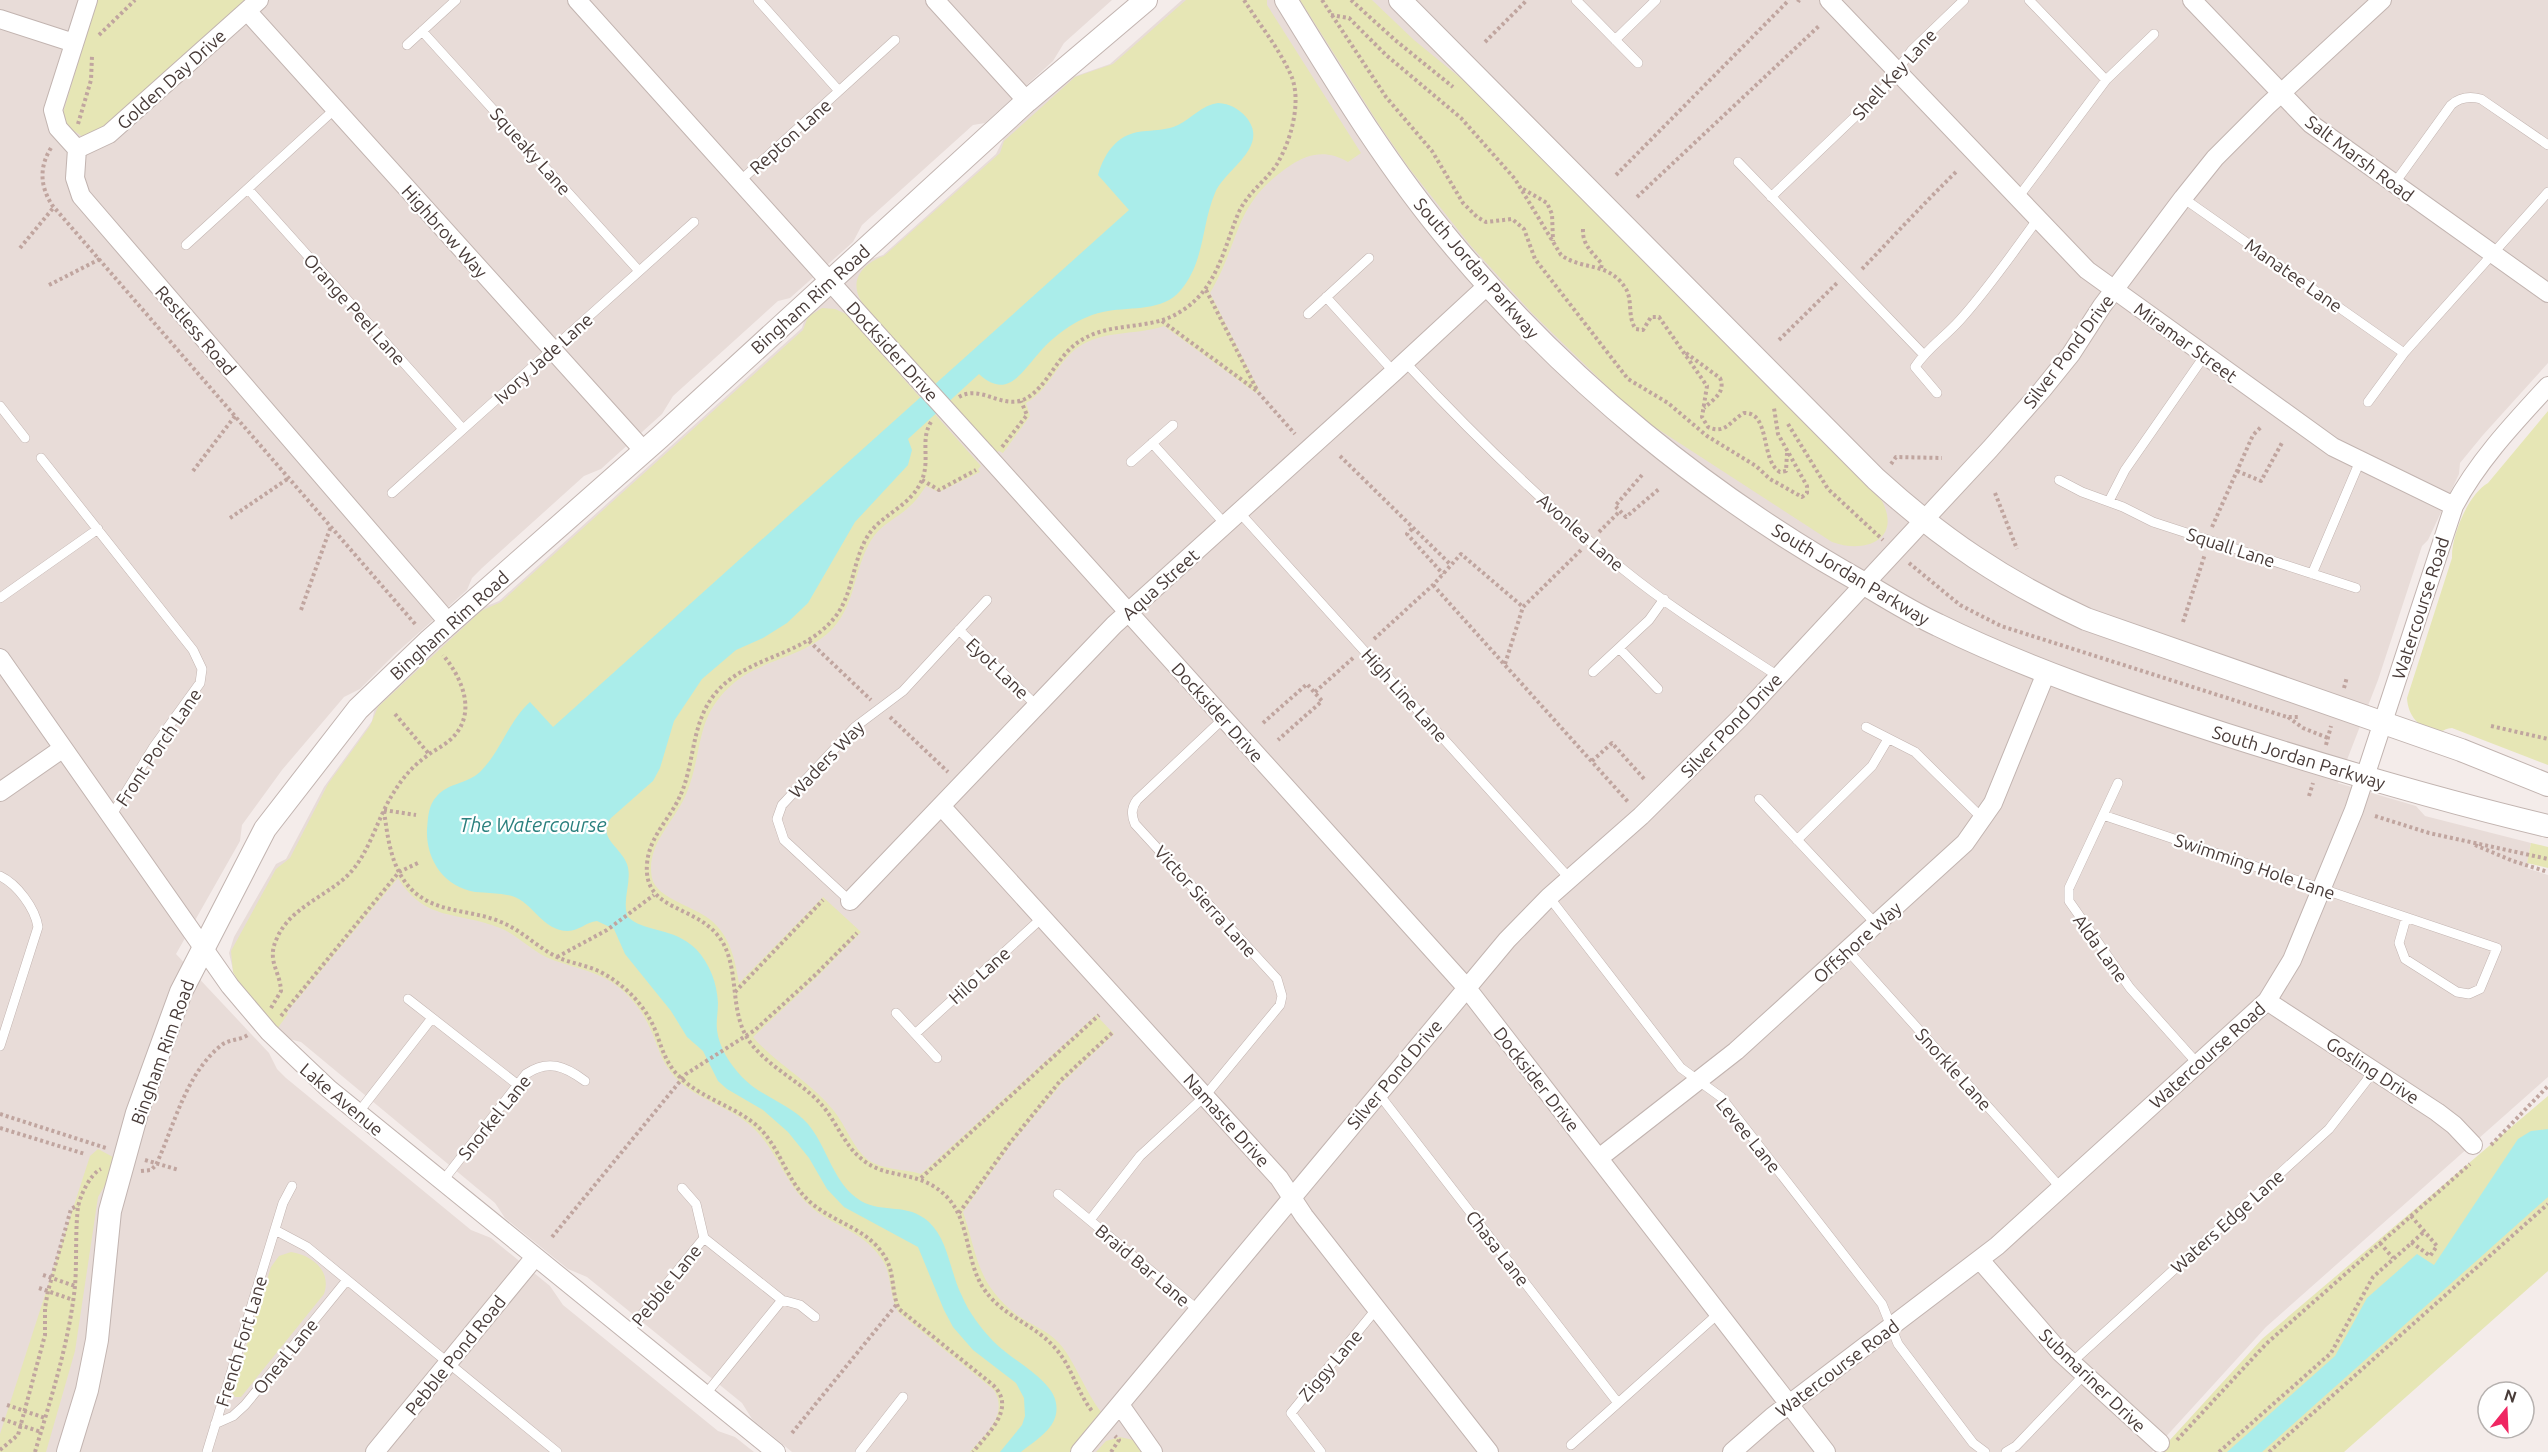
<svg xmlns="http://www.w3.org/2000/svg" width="2548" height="1452" viewBox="0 0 2548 1452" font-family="Ubuntu,sans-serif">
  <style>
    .residential { fill: #e8dcd8 }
    .green { fill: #e6e6b5 }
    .water { fill: #aaedea }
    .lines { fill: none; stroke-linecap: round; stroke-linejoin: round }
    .service-casing { stroke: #c2b4b0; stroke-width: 10 }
    .minor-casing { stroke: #c2b4b0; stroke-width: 20 }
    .tertiary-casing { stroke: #c2b4b0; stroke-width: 24 }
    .path { stroke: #c0a59f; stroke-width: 4; stroke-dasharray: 3 3; stroke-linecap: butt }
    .service { stroke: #fff; stroke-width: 9 }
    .minor { stroke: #fff; stroke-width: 18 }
    .tertiary { stroke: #fff; stroke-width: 22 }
    .minor-bridge-casing { stroke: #c2b4b0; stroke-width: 20; stroke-linecap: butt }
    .minor-bridge { stroke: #fff; stroke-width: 18 }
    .labels { text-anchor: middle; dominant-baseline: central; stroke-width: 4.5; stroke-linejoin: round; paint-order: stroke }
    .street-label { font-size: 18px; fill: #483b38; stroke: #fff }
    .water-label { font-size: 20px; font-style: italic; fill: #2b807e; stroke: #fff }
  </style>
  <rect width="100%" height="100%" fill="#f4ecea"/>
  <path class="residential" d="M 0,0 L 1112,0 L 1064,43 L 1053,61 L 985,123 L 973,125 L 862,225 L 853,242 L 790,298 L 778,301 L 673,396 L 662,414 L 601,469 L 584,476 L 482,568 L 472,578 L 467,590 L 395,654 L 360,689 L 344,697 L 282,770 L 242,825 L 240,841 L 176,954 L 269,1053 L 277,1069 L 286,1078 L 471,1230 L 491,1238 L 550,1286 L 563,1305 L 718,1431 L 735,1437 L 754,1452 L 0,1452 Z
    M 1182,0 L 2548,0 L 2548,363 L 2483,435 L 2460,463 L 2459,474 L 2428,540 L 2422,546 L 2378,680 L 2338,783 L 2416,806 L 2425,816 L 2531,843 L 2526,868 L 2548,875 L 2548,1077 L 2266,1327 L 2152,1452 L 792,1452 L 752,1419 L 742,1403 L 587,1277 L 568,1269 L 505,1218 L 495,1203 L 301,1042 L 289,1039 L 268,1017 L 233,970 L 229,953 L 234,937 L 276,864 L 286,859 L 324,787 L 372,721 L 375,707 L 482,608 L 499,601 L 802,328 L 805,318 L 871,259 L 883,255 L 996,154 L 1004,138 L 1070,78 L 1110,64 Z"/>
  <path class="green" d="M 97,0 L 249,0 L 104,130 L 83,137 L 67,126 L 63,113 Z
    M 1186,0 L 1267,0 L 1267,5 L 1361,153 L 1348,162 C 1327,150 1310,153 1291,165 C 1232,204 1242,239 1210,293 L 1259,390 L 1256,393 L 1164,326 C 1135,336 1104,329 1077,348 C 1056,364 1049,390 1026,403 L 1030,416 L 1003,453 L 999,451 L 996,453 L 864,305 C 847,283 861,264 884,256 L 1000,153 L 1004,141 L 1075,77 L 1113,64 Z
    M 1300,0 L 1372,0 L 1414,40 L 1474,89 L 1882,501 C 1902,540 1865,554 1832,542 L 1647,422 L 1614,393 L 1532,313 L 1471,246 L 1409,168 L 1378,123 Z
    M 822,308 L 835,309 L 846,314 L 981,466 L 978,469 L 980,472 L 939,492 L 926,486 C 921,493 916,501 909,507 C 897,518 884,523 874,536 C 854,564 857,601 834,627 C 807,657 765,658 735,682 C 694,716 704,749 687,792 C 676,821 645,844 652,878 C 656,899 698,907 713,922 C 731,939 735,960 739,983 L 823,897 L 861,932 L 816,978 L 753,1037 C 777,1065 811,1082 834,1111 C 846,1126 853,1148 868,1160 C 883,1170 904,1169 921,1174 L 1096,1015 L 1114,1034 L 1062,1083 L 1010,1146 L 963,1212 C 978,1256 976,1283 1017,1315 C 1031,1325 1047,1330 1059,1343 C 1075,1361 1085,1392 1102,1413 L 1070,1452 L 970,1452 C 985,1434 1009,1415 994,1390 L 899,1313 C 888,1295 893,1274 881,1258 C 861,1229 832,1227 809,1205 C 784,1182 776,1147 750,1125 C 727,1105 694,1099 674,1076 C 661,1062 658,1045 650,1028 C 642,1010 629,994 613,983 C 592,969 568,967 546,957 C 529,948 517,935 500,928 C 458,911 425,922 398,878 L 287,1012 L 288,1014 L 277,1029 L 238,981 L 233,972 L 231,951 L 276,869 L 290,858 L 328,784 L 370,726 L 378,707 L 481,611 L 501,602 L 803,330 L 808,317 Z
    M 2548,411 L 2548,765 L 2452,728 C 2446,728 2443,732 2438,731 C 2419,729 2408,716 2407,698 L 2452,558 C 2451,537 2468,494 2488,483 Z
    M 2531,843 L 2548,847 L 2548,868 L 2527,863 Z
    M 2548,1096 L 2548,1271 L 2344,1452 L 2159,1452 L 2262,1339 Z
    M 98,1149 L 113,1157 L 108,1180 L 98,1197 L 75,1351 L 46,1452 L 0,1452 L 0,1434 L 90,1156 Z
    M 291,1252 C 312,1255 332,1271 324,1294 L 241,1397 L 235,1397 L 232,1392 L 271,1267 L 279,1256 Z
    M 1120,1437 L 1133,1440 L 1144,1452 L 1096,1452 L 1106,1441 Z"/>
  <path class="water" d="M 1218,103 C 1230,104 1238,108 1246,117 C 1271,147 1225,169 1215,193 C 1201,226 1205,262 1180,291 C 1163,311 1132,307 1108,311 C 1094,313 1081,319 1070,326 C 1058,334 1048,342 1039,353 C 1021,373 1007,400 979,374 L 908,439 L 912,450 L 908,465 L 855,522 L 808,603 L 787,623 L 763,638 L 736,650 L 702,679 L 674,721 L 660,768 L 653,781 L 611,818 C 596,837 621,847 627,864 C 633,881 621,900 628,917 C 643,932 674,927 696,949 C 710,964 717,983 718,1003 C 718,1012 716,1021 717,1030 C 719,1048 730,1064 742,1077 C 761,1097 789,1103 808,1124 C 828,1148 833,1184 861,1201 C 884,1214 907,1202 929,1222 C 949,1241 950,1273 962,1296 C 969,1313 981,1328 993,1341 C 1010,1359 1048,1377 1055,1399 C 1063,1425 1038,1438 1021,1452 L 1000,1452 L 1022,1425 L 1025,1416 L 1024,1398 L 1016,1383 L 973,1350 L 953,1327 L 944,1310 L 918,1247 L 844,1207 L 827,1189 L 809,1158 L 788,1132 L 763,1110 L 727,1089 L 718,1081 L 703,1051 L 687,1037 L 671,1011 L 625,954 L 614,929 L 597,921 C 586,922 579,931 568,931 C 542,931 534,903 512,896 C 500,893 487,893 475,892 C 444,887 426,860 427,830 C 428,818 428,805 437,796 C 448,783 467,784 480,772 C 501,751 508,722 530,702 L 553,727 L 1129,210 L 1098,175 C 1105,151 1119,132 1146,131 C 1157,130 1167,130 1178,125 C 1192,118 1202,105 1218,103 Z
    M 2548,1129 L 2548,1197 L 2262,1452 L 2227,1452 L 2335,1356 L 2367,1298 L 2417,1254 L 2434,1265 L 2518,1139 L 2531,1131 Z"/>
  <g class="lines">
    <defs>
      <path id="service" d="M 758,0 L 839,91
        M 1576,0 L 1638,63
        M 2029,0 L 2106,80
        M 422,31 L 639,271
        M 1615,40 L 1656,0
        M 407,45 L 456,0
        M 1738,162 L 1923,354
        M 740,181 L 895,40
        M 2394,184 L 2451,105 C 2460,97 2470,96 2481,99 L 2548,145
        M 248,189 L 463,429
        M 1771,197 L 1882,91 L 1912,50 L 1964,0
        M 2183,198 L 2404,353
        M 2017,199 L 2106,80 L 2154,34
        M 186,245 L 335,109
        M 1326,297 L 1394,372
        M 1308,314 L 1369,258
        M 1405,362 C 1474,436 1546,506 1624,570 C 1672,609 1726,642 1778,676
        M 1937,393 L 1915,367 C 1927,348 1945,337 1960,320 C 1988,289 2012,254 2037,220
        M 2368,402 L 2404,353 L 2548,192
        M 0,406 L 25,438
        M 1152,443 L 1225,524
        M 41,458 L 193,650 L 202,669 L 200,683 L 153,748 L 110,818
        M 1131,462 L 1173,425
        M 2059,480 L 2082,492 L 2123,507 L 2153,522 L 2356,588
        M 392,493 L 694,222
        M 2109,501 L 2125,470 L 2205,355
        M 1239,512 L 1570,879
        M 2312,574 L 2360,461
        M 0,598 L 98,529
        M 959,630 L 1037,706
        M 1619,648 L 1658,689
        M 1593,672 L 1649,620 L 1664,599
        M 1866,727 L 1915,752 L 1983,819
        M 2118,783 L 2069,888 L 2069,901 L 2130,988 L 2197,1063
        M 1759,799 L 1876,924
        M 2103,815 L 2497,948 L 2480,989 L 2469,994 L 2457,992 L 2405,959 L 2399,943 L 2406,918
        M 1797,840 L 1872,766 L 1888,739
        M 0,876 C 17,884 35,908 38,927 L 0,1046
        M 1549,897 L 1681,1068 L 1721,1097 L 1882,1304 L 1898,1344 L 1973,1443 L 1985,1452
        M 850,901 L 784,840 L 777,819 L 782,805 L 855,727 L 903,691 L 987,600
        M 1848,951 L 2060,1187
        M 408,999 L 518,1085
        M 896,1013 L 937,1058
        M 915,1034 L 1044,916
        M 1378,1093 L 1618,1403
        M 358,1113 L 432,1018
        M 442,1182 L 526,1074 C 548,1059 565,1066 585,1081
        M 682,1188 L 696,1204 L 704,1238 L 782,1300 L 800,1305 L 815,1317
        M 1058,1194 L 1197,1309
        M 1090,1220 L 1140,1156 L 1205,1096 L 1280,1005 L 1282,996 L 1277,979 L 1135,824 C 1131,815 1131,808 1137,800 L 1224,718
        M 275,1230 L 307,1247 L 557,1452
        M 627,1333 L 704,1238
        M 2071,1363 L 2329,1129 L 2374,1071
        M 705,1395 L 782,1300
        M 215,1424 L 233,1416 L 245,1405 L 347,1280
        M 1571,1445 L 1719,1313
        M 207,1452 L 283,1203 L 292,1186
        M 860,1452 L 903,1397
        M 1321,1452 L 1291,1413 L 1378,1307
        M 2006,1452 L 2016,1446 L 2084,1375"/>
      <path id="minor" d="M 88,0 L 53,110 L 58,128 L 77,149 L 75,178 L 81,196 L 449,623
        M 577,0 L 887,345
        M 935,0 L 1027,101
        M 1829,0 L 2087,270 L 2333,447 L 2454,506
        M 2192,0 L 2311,124 L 2548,293
        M 247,11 L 644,451
        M 0,19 L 74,43
        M 77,149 L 109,134 L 259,0
        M 985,453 L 1466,987 L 1826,1452
        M 0,658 L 230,986 L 269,1032 L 329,1089 L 776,1452
        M 0,792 L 62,749
        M 941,806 L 1279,1178 L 1304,1216 L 1489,1452
        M 850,901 L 1114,625 L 1394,372 L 1488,285
        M 2267,1001 L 2437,1112 L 2454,1125 L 2473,1145
        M 1599,1158 L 1736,1051 L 1965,843 L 1993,803 L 2046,673
        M 1980,1260 L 2060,1352 L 2160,1443
        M 1120,1405 L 1153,1452
        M 375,1452 L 535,1257
        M 1080,1452 L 1507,940 L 1549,897 L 1641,816 L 1739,719 L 1990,449 L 2042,390 L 2071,354 L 2102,306 L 2183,198 L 2215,158 L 2267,106 L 2382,0
        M 1732,1452 L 1772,1417 L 1997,1246 L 2267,1001 L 2292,960 L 2354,810 L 2454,506 C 2478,461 2513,424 2548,386"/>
      <path id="tertiary" d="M 1286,0 C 1338,85 1389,169 1454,246 C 1568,382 1708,496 1863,583 C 1888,598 1912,613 1938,625 C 2030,670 2126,702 2224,734 C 2331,768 2438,800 2548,826
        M 1400,0 L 1876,479 C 1942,539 2004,581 2086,619 L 2461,750 L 2548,785
        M 68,1452 L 87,1390 L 97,1340 L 110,1211 L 137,1113 L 181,992 L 265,829 L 358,709 L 430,640 L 659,438 L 1027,101 L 1146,0"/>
    </defs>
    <use href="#service" class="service-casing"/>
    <use href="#minor" class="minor-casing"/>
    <use href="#tertiary" class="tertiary-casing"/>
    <path class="path" d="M 1322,0 L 1386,97 L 1432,151 L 1463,203 L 1477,217 L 1486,222 L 1512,219 L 1524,229 L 1535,259 L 1628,379 L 1668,403 L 1707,436 L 1756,466 L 1770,479 L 1802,497 L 1807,493 L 1807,486 L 1778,434 L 1774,408
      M 1351,0 L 1395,40 L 1453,87
      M 1798,2 L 1799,0
      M 1331,15 L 1349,18 L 1386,55 L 1461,118 L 1515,179 L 1561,255 C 1583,271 1609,261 1626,289 C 1633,301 1627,318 1636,329 L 1643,330 L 1651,317 L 1659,317 L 1707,386 L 1702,417 L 1708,427 C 1725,435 1730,421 1744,413 C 1771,412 1760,461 1780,472 L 1786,471 L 1787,453
      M 99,35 L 135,0
      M 1485,42 L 1527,0
      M 78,124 L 91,80 L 92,56
      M 51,148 C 39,167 40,186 52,205 L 416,625
      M 1616,175 L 1789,0
      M 1523,189 L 1547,203 L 1552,214 L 1553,241
      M 1637,197 L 1820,25
      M 1583,229 C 1582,245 1593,253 1602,264 L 1601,268
      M 20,248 L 54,207
      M 1862,269 C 1894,236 1924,203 1957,171
      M 49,285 L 100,259
      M 1206,290 L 1257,390
      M 1162,321 L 1257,391 L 1295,434
      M 1779,340 L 1837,283
      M 1686,353 L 1720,378 C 1726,392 1714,399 1704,408
      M 959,397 C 981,384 1002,410 1025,399 C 1047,388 1057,355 1080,341 C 1112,320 1152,332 1183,310 C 1217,288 1224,248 1238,214 C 1247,193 1265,182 1277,164 C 1291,141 1303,99 1290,73 C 1278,47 1259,24 1244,0
      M 931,422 C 919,441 932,462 920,484 C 908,507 883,514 869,534 C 853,558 854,589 838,613 C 807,658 746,654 714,695 C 691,725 695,761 681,794 C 671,818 649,836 647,864 C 643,914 700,903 723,943 C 738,970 731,1004 744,1032 C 759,1063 797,1078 820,1103 C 836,1120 844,1146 863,1160 C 887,1180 919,1169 946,1196 C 970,1220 965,1257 982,1286 C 1001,1317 1034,1323 1056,1349 C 1072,1367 1077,1392 1092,1411
      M 1788,424 L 1828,489 L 1883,540
      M 1002,447 L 1027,415 L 1021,401
      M 1340,456 L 1451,565
      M 1891,464 L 1896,457 L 1942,458
      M 193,471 L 235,416
      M 2237,471 L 2261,481 L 2283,441
      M 1642,475 L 1615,506 L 1626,517 L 1659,489
      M 922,480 L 939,490 L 976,470
      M 1995,493 L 2017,549
      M 230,518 L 289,478
      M 2212,527 L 2253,435 L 2262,426
      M 1412,529 L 1407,534 L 1443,574
      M 1599,532 L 1620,511
      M 1909,563 L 1960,605 L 2001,626 L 2287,717 L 2299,717
      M 1433,585 L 1629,803
      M 301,610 L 331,526
      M 2183,622 L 2205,554
      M 1374,639 L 1433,585 L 1461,554 L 1523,607
      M 809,641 L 871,700
      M 1505,664 L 1523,607 L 1581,550
      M 2344,688 L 2347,677
      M 1315,692 L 1353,658
      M 395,714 L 429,754
      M 890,717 L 948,772
      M 2288,717 L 2303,728 L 2328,738
      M 1263,723 L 1307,684 L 1322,701 L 1278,740
      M 2491,726 L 2548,739
      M 2326,745 L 2331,726
      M 1592,761 L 1612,743 L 1645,780
      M 2309,796 L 2313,783
      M 384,810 L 416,815
      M 384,811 C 388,839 391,869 412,890 C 437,914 471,909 501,922 C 521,930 536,946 555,956 C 571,964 590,965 606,975 C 628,988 646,1007 656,1032 C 661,1046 665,1060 675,1072 C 697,1097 730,1104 755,1124 C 780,1145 785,1179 809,1201 C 833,1223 868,1228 885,1257 C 895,1273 891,1292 899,1309 L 993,1385 C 1017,1408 988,1433 973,1452
      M 2375,816 L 2429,833 L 2548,859
      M 2475,845 L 2513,861 L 2548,872
      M 557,957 L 607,930 L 654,895
      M 735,992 L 823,900
      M 271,1008 L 281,991 C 280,970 266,961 277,938 C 290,908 325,897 348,875 C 370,853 377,818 394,792 C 403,777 414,765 428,755 C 435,750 443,746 450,740 C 478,715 463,679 443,655
      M 281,1016 L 399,872 L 420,862
      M 0,1114 L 106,1148
      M 0,1128 L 85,1154
      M 2491,1145 L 2548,1086
      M 145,1160 L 179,1170
      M 141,1171 L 151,1170 L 156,1165 C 175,1124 186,1072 223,1044 C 231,1039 242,1040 249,1034
      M 921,1178 L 1099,1015
      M 959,1213 L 1009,1144 L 1060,1081 L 1114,1031
      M 2411,1216 L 2437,1246 L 2430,1256 L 2411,1242
      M 552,1237 L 686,1074 L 755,1030 L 814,976 L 857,933
      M 2380,1243 L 2393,1258
      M 43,1275 L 75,1286
      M 39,1288 L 73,1300
      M 7,1405 L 45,1418
      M 2,1419 L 41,1432
      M 792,1433 L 897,1304
      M 2177,1440 L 2266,1344 L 2470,1164
      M 0,1450 L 18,1435 L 45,1335 L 45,1308 L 48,1291 L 71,1209 L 78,1205
      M 35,1452 C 51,1398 69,1343 75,1286 C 77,1260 75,1233 78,1207 C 80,1196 90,1174 101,1169
      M 1111,1452 L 1119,1440 L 1115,1436
      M 2219,1452 L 2331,1353 L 2373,1277 L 2425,1231
      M 2269,1452 L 2548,1204"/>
    <use href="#service" class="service"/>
    <use href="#minor" class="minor"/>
    <use href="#tertiary" class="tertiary"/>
    <defs>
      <path id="minor-bridge" d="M 887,345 L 985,453"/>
    </defs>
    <use href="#minor-bridge" class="minor-bridge-casing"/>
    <use href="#minor-bridge" class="minor-bridge"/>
  </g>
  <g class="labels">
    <g class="street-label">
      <text transform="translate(1894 74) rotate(-48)">Shell Key Lane</text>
      <text transform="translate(171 79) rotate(-42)">Golden Day Drive</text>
      <text transform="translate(790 136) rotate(-42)">Repton Lane</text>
      <text transform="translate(531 151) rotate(48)">Squeaky Lane</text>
      <text transform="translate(2360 158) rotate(37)">Salt Marsh Road</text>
      <text transform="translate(445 231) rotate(48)">Highbrow Way</text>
      <text transform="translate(1477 268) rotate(49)">South Jordan Parkway</text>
      <text transform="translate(2294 275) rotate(35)">Manatee Lane</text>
      <text transform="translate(810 299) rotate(-42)">Bingham Rim Road</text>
      <text transform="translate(355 309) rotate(48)">Orange Peel Lane</text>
      <text transform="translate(196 330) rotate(49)">Restless Road</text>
      <text transform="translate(2186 342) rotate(36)">Miramar Street</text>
      <text transform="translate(893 351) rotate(48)">Docksider Drive</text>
      <text transform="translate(2068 351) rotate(-53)">Silver Pond Drive</text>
      <text transform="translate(543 358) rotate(-42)">Ivory Jade Lane</text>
      <text transform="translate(1581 532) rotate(41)">Avonlea Lane</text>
      <text transform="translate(2231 547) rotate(18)">Squall Lane</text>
      <text transform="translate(1851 574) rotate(31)">South Jordan Parkway</text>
      <text transform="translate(1160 584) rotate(-42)">Aqua Street</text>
      <text transform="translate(2420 608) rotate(-72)">Watercourse Road</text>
      <text transform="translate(449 625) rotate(-42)">Bingham Rim Road</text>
      <text transform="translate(998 668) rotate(44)">Eyot Lane</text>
      <text transform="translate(1405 695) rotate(48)">High Line Lane</text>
      <text transform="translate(1218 712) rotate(48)">Docksider Drive</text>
      <text transform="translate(1731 725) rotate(-46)">Silver Pond Drive</text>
      <text transform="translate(158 747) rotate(-56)">Front Porch Lane</text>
      <text transform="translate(2299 757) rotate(17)">South Jordan Parkway</text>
      <text transform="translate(826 759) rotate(-46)">Waders Way</text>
      <text transform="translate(2255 866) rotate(19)">Swimming Hole Lane</text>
      <text transform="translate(1206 901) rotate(48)">Victor Sierra Lane</text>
      <text transform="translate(1857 942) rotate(-42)">Offshore Way</text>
      <text transform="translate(2101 948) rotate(54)">Alda Lane</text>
      <text transform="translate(979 975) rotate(-42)">Hilo Lane</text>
      <text transform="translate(162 1052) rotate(-70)">Bingham Rim Road</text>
      <text transform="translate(2207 1055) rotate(-42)">Watercourse Road</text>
      <text transform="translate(1954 1069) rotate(48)">Snorkle Lane</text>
      <text transform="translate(2373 1070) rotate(33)">Gosling Drive</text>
      <text transform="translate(1394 1074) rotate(-50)">Silver Pond Drive</text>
      <text transform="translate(1537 1079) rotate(52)">Docksider Drive</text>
      <text transform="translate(342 1099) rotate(40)">Lake Avenue</text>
      <text transform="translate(494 1117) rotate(-51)">Snorkel Lane</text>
      <text transform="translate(1227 1120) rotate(48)">Namaste Drive</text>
      <text transform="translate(1749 1135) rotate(51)">Levee Lane</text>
      <text transform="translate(2227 1221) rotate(-42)">Waters Edge Lane</text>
      <text transform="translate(1498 1248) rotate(52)">Chasa Lane</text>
      <text transform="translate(1143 1265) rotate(40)">Braid Bar Lane</text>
      <text transform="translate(666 1285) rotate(-51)">Pebble Lane</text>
      <text transform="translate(241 1341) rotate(-73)">French Fort Lane</text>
      <text transform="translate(455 1355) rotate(-51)">Pebble Pond Road</text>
      <text transform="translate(285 1356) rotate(-51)">Oneal Lane</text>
      <text transform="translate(1330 1365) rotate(-50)">Ziggy Lane</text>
      <text transform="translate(1837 1368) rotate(-37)">Watercourse Road</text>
      <text transform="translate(2093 1380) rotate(44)">Submariner Drive</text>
    </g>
    <g class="water-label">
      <text x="533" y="824">The Watercourse</text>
    </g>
  </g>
  <g transform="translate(2506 1410) rotate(18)"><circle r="28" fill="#ffffff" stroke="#b6b1af" stroke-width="1.5"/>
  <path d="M0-4.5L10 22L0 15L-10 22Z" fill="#ef2662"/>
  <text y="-9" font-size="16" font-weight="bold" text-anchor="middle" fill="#483b38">N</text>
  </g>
</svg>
